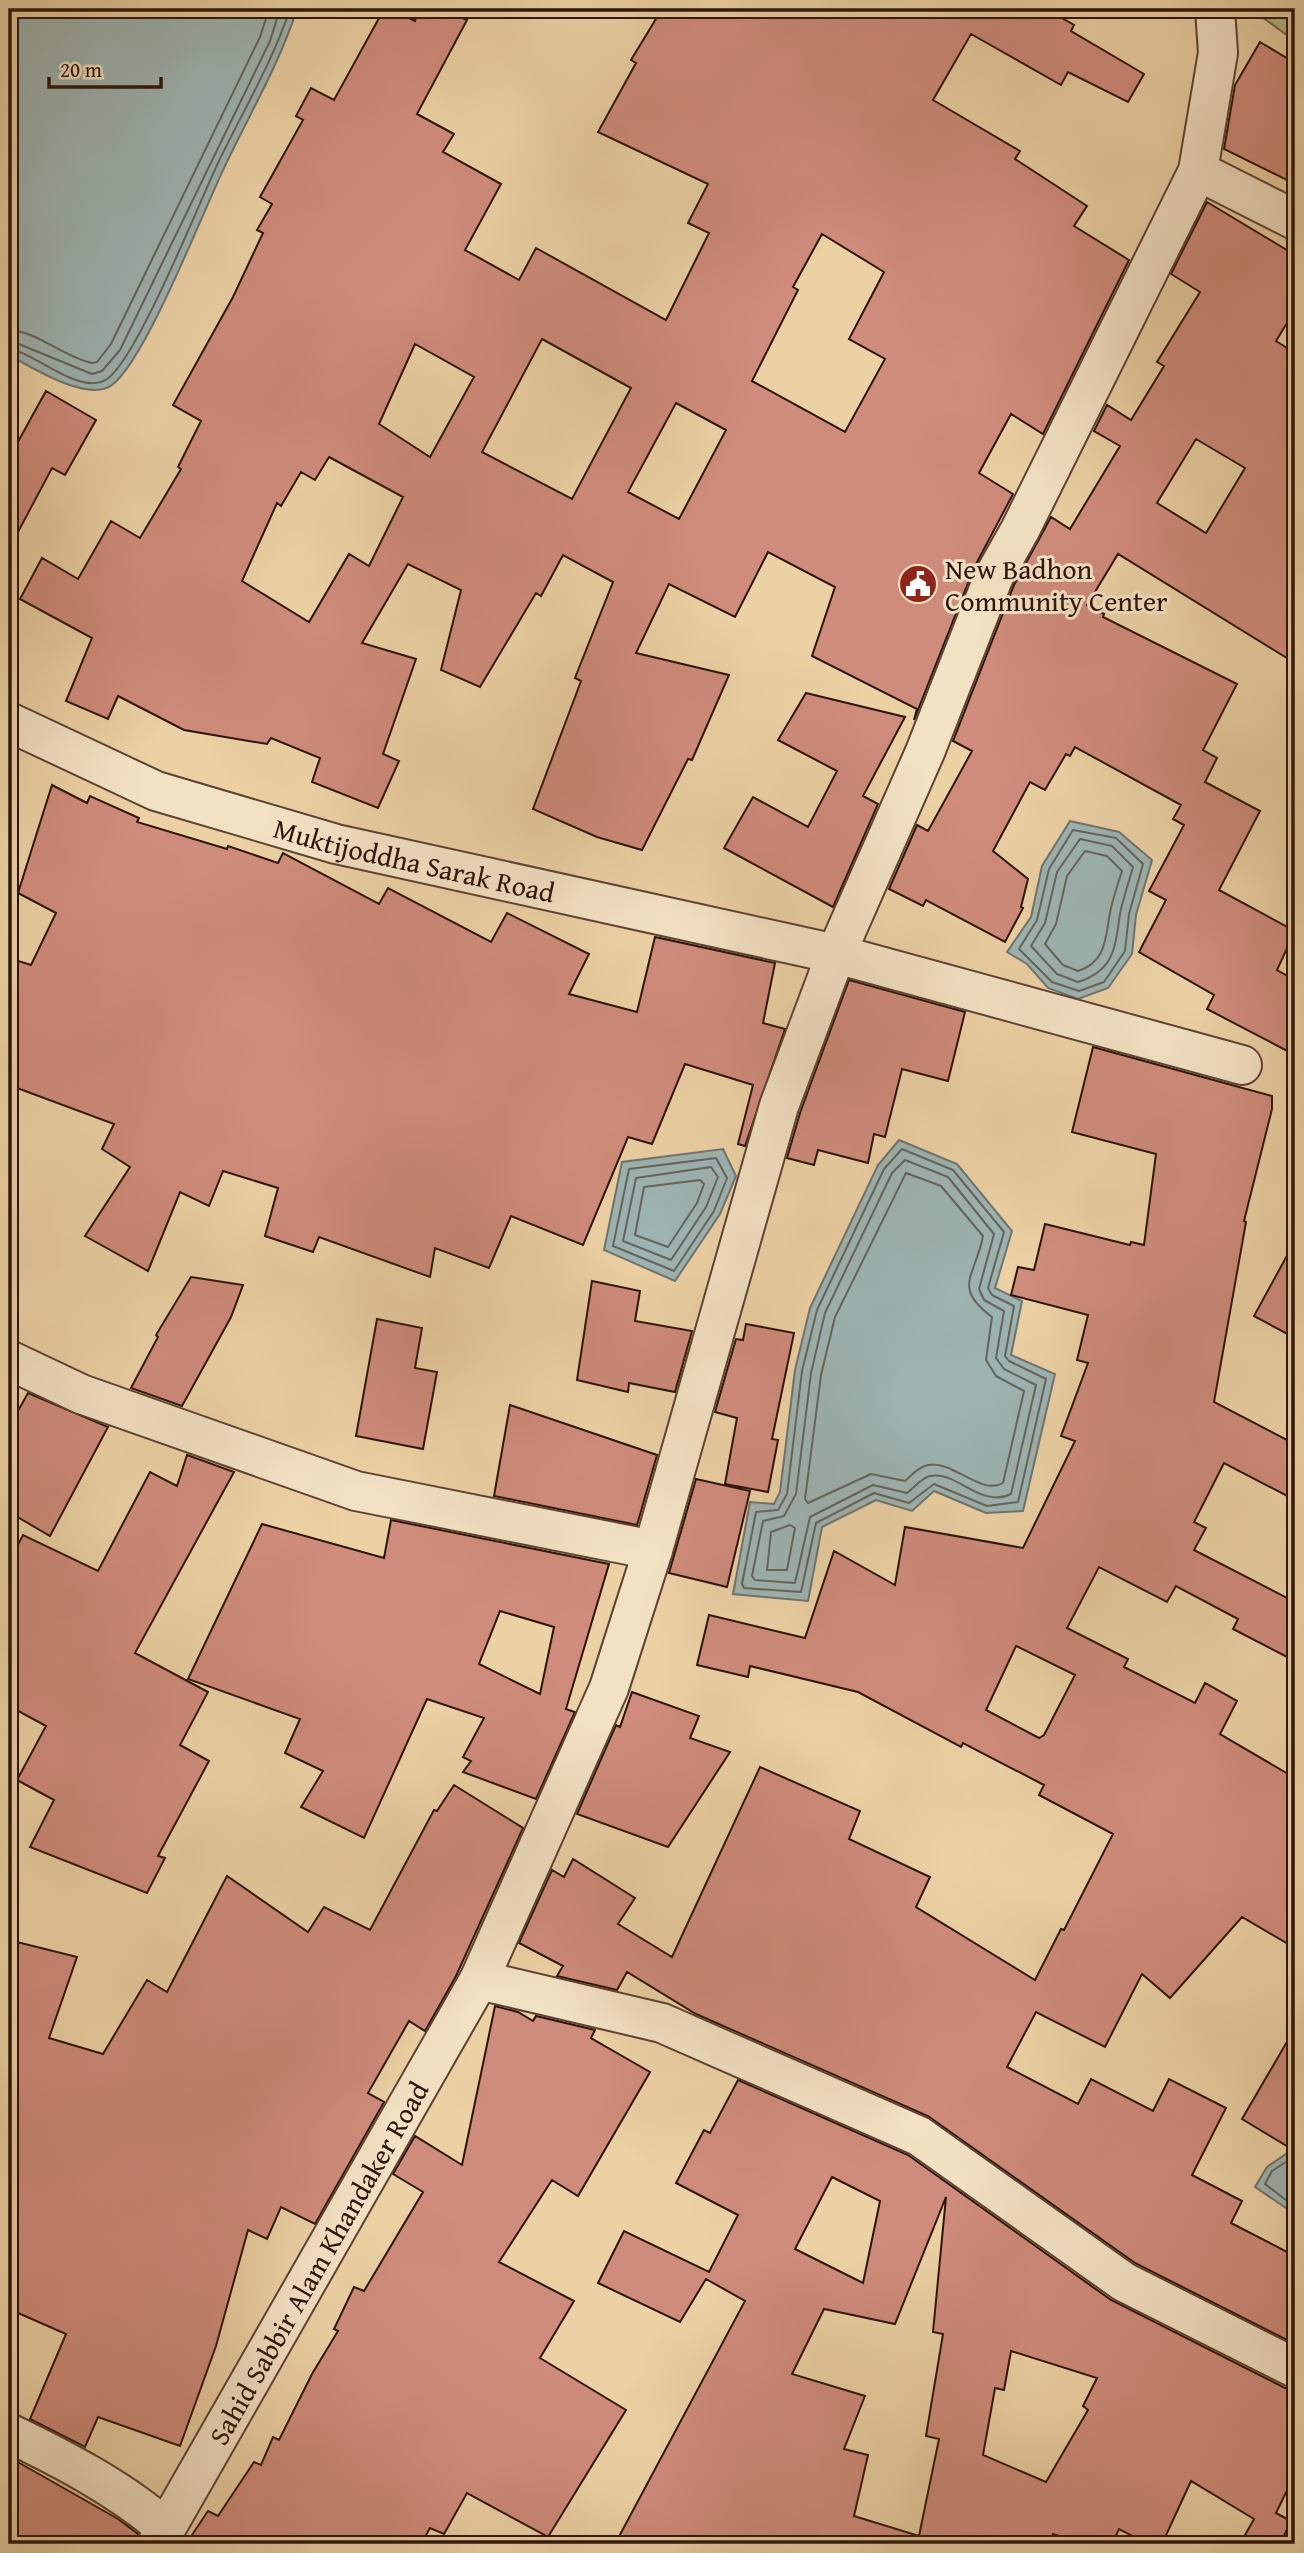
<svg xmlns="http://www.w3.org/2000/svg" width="1304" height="2553" viewBox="0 0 1304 2553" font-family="'Gentium Book Plus',serif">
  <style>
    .green { fill: #b7bc86; stroke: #726848; stroke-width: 2 }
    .water { fill: #9db4b2; stroke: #70746f; stroke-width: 2 }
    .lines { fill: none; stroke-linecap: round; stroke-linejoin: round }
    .shore { stroke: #65645e; stroke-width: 2 }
    .building { fill: #cf8b7b; stroke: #2d140b; stroke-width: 2; fill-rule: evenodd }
    .minor-casing { stroke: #5d4332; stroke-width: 42 }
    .minor { stroke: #f3e1c4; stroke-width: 38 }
    .labels { text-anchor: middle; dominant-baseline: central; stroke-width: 6; stroke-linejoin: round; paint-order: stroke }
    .poi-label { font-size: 28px; fill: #2d140b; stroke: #f3e1c4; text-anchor: start }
    .street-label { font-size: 28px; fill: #2d140b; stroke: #f3e1c4 }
  </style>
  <rect width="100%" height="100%" fill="#ecd1a5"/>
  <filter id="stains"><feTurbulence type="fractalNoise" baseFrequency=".00286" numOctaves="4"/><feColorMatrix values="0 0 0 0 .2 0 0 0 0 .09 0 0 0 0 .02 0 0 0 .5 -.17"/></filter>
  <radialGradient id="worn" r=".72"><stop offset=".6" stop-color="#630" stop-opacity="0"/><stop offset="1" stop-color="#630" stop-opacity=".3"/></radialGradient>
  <path class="green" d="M 1251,9 L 1295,9 L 1295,41 Z"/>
  <path class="water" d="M 9,9 L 297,9 C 279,65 249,115 224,168 C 202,214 146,359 112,385 C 88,403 31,367 9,355 Z
    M 1070,821 L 1119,832 L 1152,860 L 1136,915 L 1132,954 L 1108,988 L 1078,999 L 1048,988 L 1027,964 L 1007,952 L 1031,917 L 1042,866 Z
    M 899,1140 L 957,1164 L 1012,1231 L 995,1288 L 1022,1301 L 1011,1355 L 1055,1374 L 1023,1511 L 986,1513 L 934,1491 L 912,1511 L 876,1500 L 822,1527 L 808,1601 L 733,1594 L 750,1502 L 774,1504 L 780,1492 L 795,1370 L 810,1308 L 878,1165 Z
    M 723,1149 L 736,1176 L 720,1214 L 675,1281 L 604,1250 L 622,1162 Z
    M 1293,2149 L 1295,2150 L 1295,2214 L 1255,2187 L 1267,2167 Z"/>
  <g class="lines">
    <path class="shore" d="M 9,330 C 37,331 63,357 92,363 L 97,362 L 111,344 L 260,37 L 269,9
      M 9,340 L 92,374 L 102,371 L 120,350 L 270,41 L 280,9
      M 9,349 C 35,352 80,397 107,379 C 137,359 199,203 218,163 C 243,111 272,63 290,9
      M 1073,830 L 1116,838 L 1143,864 L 1129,914 L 1125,951 L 1104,982 L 1079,991 L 1052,982 L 1019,949 L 1037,920 L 1049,869 Z
      M 1080,839 L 1112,846 L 1133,867 C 1129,882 1123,898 1120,914 C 1115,947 1115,970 1078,982 L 1057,974 L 1031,946 L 1045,923 L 1057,872 Z
      M 1085,851 L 1107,856 L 1122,871 C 1118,883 1114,895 1111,908 C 1105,933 1109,961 1078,971 L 1063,965 L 1045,944 L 1056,924 L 1067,876 Z
      M 902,1149 L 953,1170 L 1004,1232 L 988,1288 L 992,1295 L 1014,1306 L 1005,1356 L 1009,1361 L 1046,1379 L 1018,1502 L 987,1506 L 934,1484 L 909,1503 L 874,1493 L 816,1523 L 801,1592 L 744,1588 L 742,1584 L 756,1512 L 778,1510 L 787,1494 L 802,1371 L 817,1310 L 884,1169 Z
      M 716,1158 L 727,1178 L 714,1211 L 674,1271 L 613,1246 L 629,1169 Z
      M 905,1160 L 948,1177 L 994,1234 L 979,1289 L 984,1300 L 1004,1311 L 996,1358 L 1004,1369 L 1036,1385 L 1011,1494 C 981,1509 956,1470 930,1476 C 921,1478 914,1488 907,1493 L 873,1485 L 810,1517 L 795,1583 L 755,1580 L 752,1576 L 763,1521 L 784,1516 L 796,1494 L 811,1373 L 825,1313 L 892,1173 Z
      M 711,1167 L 718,1177 L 706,1207 L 671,1260 L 623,1241 L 636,1178 Z
      M 906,1173 L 941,1186 L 983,1236 C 975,1277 952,1287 992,1317 L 986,1360 L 996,1376 L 1024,1391 L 1003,1483 C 981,1496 953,1460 928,1465 C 918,1467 912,1475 905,1481 L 871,1474 L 808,1503 L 805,1499 L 821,1375 L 835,1317 Z
      M 700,1180 L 704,1184 L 697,1203 L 668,1247 L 635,1235 L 644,1187 Z
      M 790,1525 L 795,1528 L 787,1570 L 767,1570 L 771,1532 Z
      M 1295,2156 L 1272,2171 L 1265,2184 L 1295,2207"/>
  </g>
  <path class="building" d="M 384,9 L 392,9 L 415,21 L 419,9 L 442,9 L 467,20 L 417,114 L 454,134 L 443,152 L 501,184 L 465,250 L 519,280 L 536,248 L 666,320 L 709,233 L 688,223 L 708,184 L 598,132 L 636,63 L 631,60 L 662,9 L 1046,9 L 1074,25 L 1071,31 L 1144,74 L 1128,102 L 1068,72 L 1061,85 L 971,34 L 933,100 L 1020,151 L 1015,159 L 1087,206 L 1074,226 L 1129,260 L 1043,434 L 1011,414 L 979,473 L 1013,494 L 974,568 L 914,720 L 917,709 L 812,656 L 835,587 L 768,552 L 735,617 L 669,584 L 636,653 L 729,675 L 692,760 L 688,759 L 642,850 L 597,837 L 533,809 L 581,681 L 575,678 L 613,582 L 563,555 L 541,596 L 536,593 L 480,687 L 441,670 L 461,590 L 408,564 L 362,643 L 416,659 L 383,754 L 399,761 L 378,808 L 312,782 L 320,758 L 271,738 L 267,744 L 184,730 L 118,696 L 108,719 L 66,701 L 92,638 L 20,599 L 42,558 L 78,579 L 111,521 L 140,538 L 181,469 L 178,467 L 201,421 L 173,405 L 233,297 L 263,233 L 257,230 L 272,204 L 260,197 L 303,120 L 296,116 L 311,88 L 334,100 ZM 822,234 L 884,272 L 849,339 L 885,359 L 845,432 L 752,381 L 798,290 L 793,287 ZM 542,339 L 631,388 L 572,499 L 482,452 ZM 415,344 L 474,377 L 430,457 L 379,424 ZM 676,403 L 726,430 L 679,519 L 628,492 ZM 329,457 L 403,497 L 369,566 L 349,554 L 309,622 L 242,581 L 277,503 L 281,506 L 301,472 L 315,480 Z
    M 1260,42 L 1295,63 L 1295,184 L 1224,149 L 1235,85 Z
    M 1207,202 L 1295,255 L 1295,310 L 1276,341 L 1295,353 L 1295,663 L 1118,554 L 1087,605 L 1104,614 L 1103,617 L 1237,684 L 1203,750 L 1217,758 L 1205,782 L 1260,811 L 1219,890 L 1295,931 L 1277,970 L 1295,980 L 1295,1055 L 1207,1009 L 1214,995 L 1139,952 L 1166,900 L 1149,891 L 1184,825 L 1173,819 L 1181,805 L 1075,747 L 1070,756 L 1066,754 L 1045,790 L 1030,782 L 993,851 L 1028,879 L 1021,907 L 1023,908 L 1005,942 L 926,900 L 923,906 L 889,889 L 917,825 L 928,831 L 972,751 L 953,741 L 1014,585 L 1051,517 L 1070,529 L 1120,446 L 1094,431 L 1107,405 L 1131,420 L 1164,366 L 1157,362 L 1200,292 L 1171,274 ZM 1196,439 L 1245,468 L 1206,533 L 1157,503 Z
    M 46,391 L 96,420 L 65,475 L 52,468 L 9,549 L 9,458 Z
    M 806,693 L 905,717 L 863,796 L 878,804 L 833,907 L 724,848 L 753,797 L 808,827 L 837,771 L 778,740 Z
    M 52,785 L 87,803 L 90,796 L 139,818 L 137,822 L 227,849 L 228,846 L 278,863 L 283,853 L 379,904 L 388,888 L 491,942 L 507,913 L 589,954 L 569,994 L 637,1012 L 655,937 L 775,963 L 763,1023 L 785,1029 L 745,1146 L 738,1144 L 753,1085 L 685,1064 L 652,1144 L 628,1137 L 583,1245 L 511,1216 L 489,1268 L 435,1248 L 430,1277 L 319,1237 L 313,1252 L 265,1236 L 278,1188 L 223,1171 L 209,1206 L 180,1192 L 148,1271 L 85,1236 L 130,1167 L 102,1149 L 114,1124 L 9,1085 L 9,958 L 31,965 L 56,913 L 18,893 Z
    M 849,980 L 965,1012 L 948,1081 L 902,1069 L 885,1137 L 874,1134 L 868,1163 L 818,1150 L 814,1165 L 787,1158 L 800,1113 Z
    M 1093,1047 L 1272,1096 L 1272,1109 L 1244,1221 L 1246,1222 L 1214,1402 L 1295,1444 L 1295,1500 L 1224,1463 L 1194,1522 L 1206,1528 L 1194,1550 L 1295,1602 L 1295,1661 L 1233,1629 L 1238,1619 L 1176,1586 L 1167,1602 L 1099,1567 L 1067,1628 L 1128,1659 L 1124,1667 L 1195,1703 L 1205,1683 L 1237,1701 L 1220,1734 L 1295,1778 L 1295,1948 L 1242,1917 L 1170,1998 L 1142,1974 L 1105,2047 L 1036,2012 L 1007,2067 L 1078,2104 L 1091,2079 L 1153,2111 L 1169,2079 L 1226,2108 L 1192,2175 L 1242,2201 L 1231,2223 L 1295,2256 L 1295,2344 L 1135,2263 L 928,2116 L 696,2014 L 627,1972 L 617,1990 L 557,1976 L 563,1966 L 519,1943 L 552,1870 L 564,1877 L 573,1859 L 635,1898 L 618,1924 L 672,1957 L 760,1767 L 860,1811 L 849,1839 L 930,1877 L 916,1907 L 1035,1980 L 1061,1929 L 1064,1930 L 1113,1834 L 1039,1795 L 1044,1785 L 963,1743 L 961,1747 L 858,1692 L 750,1666 L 748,1677 L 697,1665 L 709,1615 L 805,1638 L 834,1551 L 895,1585 L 905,1527 L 1023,1548 L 1075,1441 L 1061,1436 L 1088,1363 L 1077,1360 L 1088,1315 L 1011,1295 L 1018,1267 L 1034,1270 L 1045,1224 L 1130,1245 L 1131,1242 L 1144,1245 L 1156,1154 L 1072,1132 ZM 1016,1646 L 1075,1675 L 1044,1735 L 1039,1738 L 986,1710 Z
    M 1295,1241 L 1295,1338 L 1254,1316 Z
    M 191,1277 L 243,1285 L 231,1317 L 182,1406 L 131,1388 L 158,1337 L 156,1335 Z
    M 592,1281 L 640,1291 L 635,1321 L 692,1331 L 675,1392 L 629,1383 L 628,1392 L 577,1380 Z
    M 377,1319 L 422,1328 L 415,1368 L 437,1372 L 423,1449 L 356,1436 Z
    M 746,1324 L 794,1333 L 772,1439 L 778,1440 L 768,1492 L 725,1484 L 737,1418 L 715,1412 L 736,1339 L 743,1340 Z
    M 28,1393 L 108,1427 L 50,1536 L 9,1512 L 9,1427 Z
    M 510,1405 L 657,1455 L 637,1525 L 494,1496 Z
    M 187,1455 L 234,1472 L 135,1653 L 208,1692 L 180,1745 L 209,1761 L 158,1856 L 165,1858 L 147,1893 L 30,1847 L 54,1800 L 17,1780 L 46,1726 L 9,1706 L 9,1562 L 23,1535 L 98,1571 L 150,1472 L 177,1486 Z
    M 696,1479 L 750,1491 L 727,1587 L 669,1573 Z
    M 391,1520 L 609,1564 L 566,1709 L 575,1712 L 536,1799 L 463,1772 L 471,1761 L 463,1757 L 484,1718 L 427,1699 L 364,1838 L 301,1807 L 323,1771 L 285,1753 L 300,1719 L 188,1679 L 262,1524 L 384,1558 ZM 500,1611 L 554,1627 L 540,1694 L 479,1664 Z
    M 632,1692 L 699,1716 L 690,1738 L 730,1752 L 668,1847 L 577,1814 L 616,1725 L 620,1727 Z
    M 454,1785 L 523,1828 L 456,1976 L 425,2031 L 409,2021 L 368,2093 L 384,2102 L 315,2224 L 281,2207 L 267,2239 L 248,2230 L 216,2346 L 180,2446 L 98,2417 L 85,2447 L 30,2419 L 66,2334 L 9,2309 L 9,1940 L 77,1957 L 49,2038 L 103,2054 L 147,1980 L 167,1992 L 227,1876 L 308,1932 L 324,1907 L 370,1930 L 434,1810 L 437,1811 Z
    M 495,2006 L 518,2012 L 533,2021 L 536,2016 L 595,2030 L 591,2038 L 650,2072 L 578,2196 L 552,2180 L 499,2262 L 574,2301 L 540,2358 L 626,2410 L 548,2537 L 467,2493 L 444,2534 L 430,2528 L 421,2544 L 182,2544 L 185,2540 L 188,2541 L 208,2511 L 218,2516 L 254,2462 L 261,2465 L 273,2437 L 279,2440 L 312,2374 L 338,2331 L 334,2329 L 354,2287 L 364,2291 L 423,2192 L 393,2174 L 415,2136 L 462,2165 Z
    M 1295,2028 L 1295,2151 L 1242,2119 Z
    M 738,2080 L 908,2155 L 1111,2300 L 1285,2388 L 1295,2390 L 1295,2474 L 1276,2513 L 1291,2521 L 1280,2544 L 1240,2544 L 1254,2519 L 1191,2481 L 1162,2544 L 1148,2544 L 1119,2529 L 1112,2544 L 1086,2544 L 1053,2534 L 1051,2544 L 615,2544 L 745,2301 L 706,2279 L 680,2322 L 598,2283 L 624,2231 L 709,2272 L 738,2215 L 676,2183 L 704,2130 L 710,2133 ZM 832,2177 L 880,2201 L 863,2283 L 795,2249 ZM 946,2197 L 933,2332 L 943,2334 L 926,2436 L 939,2439 L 919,2536 L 854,2516 L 868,2455 L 844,2449 L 865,2396 L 792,2374 L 824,2309 L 895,2324 ZM 1011,2351 L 1097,2378 L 1083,2406 L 1088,2410 L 1046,2482 L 983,2455 L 995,2388 L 1004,2390 Z
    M 9,2457 L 118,2519 L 138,2534 L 135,2544 L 9,2544 Z"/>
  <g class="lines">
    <defs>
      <g id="minor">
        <path d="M 1215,9 L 1218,53 L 1198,171 L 1020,530 L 994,576 L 925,752 L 836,954 L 1242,1065"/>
        <path d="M 1198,171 L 1295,220"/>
        <path id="s1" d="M 9,722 L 156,791 L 336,844 L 836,954 L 779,1106 L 653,1550 L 609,1688 L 479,1980 L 662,2023 L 919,2136 L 1124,2282 L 1295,2368"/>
        <path d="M 9,1360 L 81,1394 L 356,1491 L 653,1550"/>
        <path d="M 9,2433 C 61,2458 123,2490 166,2529"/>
        <path id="s2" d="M 157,2544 L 479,1980"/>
      </g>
    </defs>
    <use href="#minor" class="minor-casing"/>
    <use href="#minor" class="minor"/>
  </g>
  <defs>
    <symbol id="civic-disc" viewBox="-11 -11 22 22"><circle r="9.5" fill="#8f2418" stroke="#f3e1c4"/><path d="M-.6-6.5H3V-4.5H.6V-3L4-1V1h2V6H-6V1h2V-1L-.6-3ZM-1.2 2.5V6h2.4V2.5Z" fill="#fff"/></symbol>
  </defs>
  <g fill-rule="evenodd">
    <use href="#civic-disc" x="896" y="562" width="44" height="44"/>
  </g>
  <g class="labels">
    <g class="poi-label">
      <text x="945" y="568">New Badhon<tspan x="945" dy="32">Community Center</tspan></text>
    </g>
    <g class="street-label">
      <text stroke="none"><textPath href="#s1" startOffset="430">Muktijoddha Sarak Road</textPath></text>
      <text stroke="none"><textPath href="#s2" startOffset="324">Sahid Sabbir Alam Khandaker Road</textPath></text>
    </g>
  </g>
  <rect width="1304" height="2553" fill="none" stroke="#ecd1a5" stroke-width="35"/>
  <rect x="10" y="10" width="1283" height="2532" fill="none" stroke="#2d140b" stroke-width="3.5"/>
  <rect x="18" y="18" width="1269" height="2518" fill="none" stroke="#2d140b" stroke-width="2"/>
  <path d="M49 77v10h112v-10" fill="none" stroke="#2d140b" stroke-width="3.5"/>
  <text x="60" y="77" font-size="21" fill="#2d140b" stroke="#f3e1c4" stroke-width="5" paint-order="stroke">20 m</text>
  <rect width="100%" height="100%" filter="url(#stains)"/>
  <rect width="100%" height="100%" fill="url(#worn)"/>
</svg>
